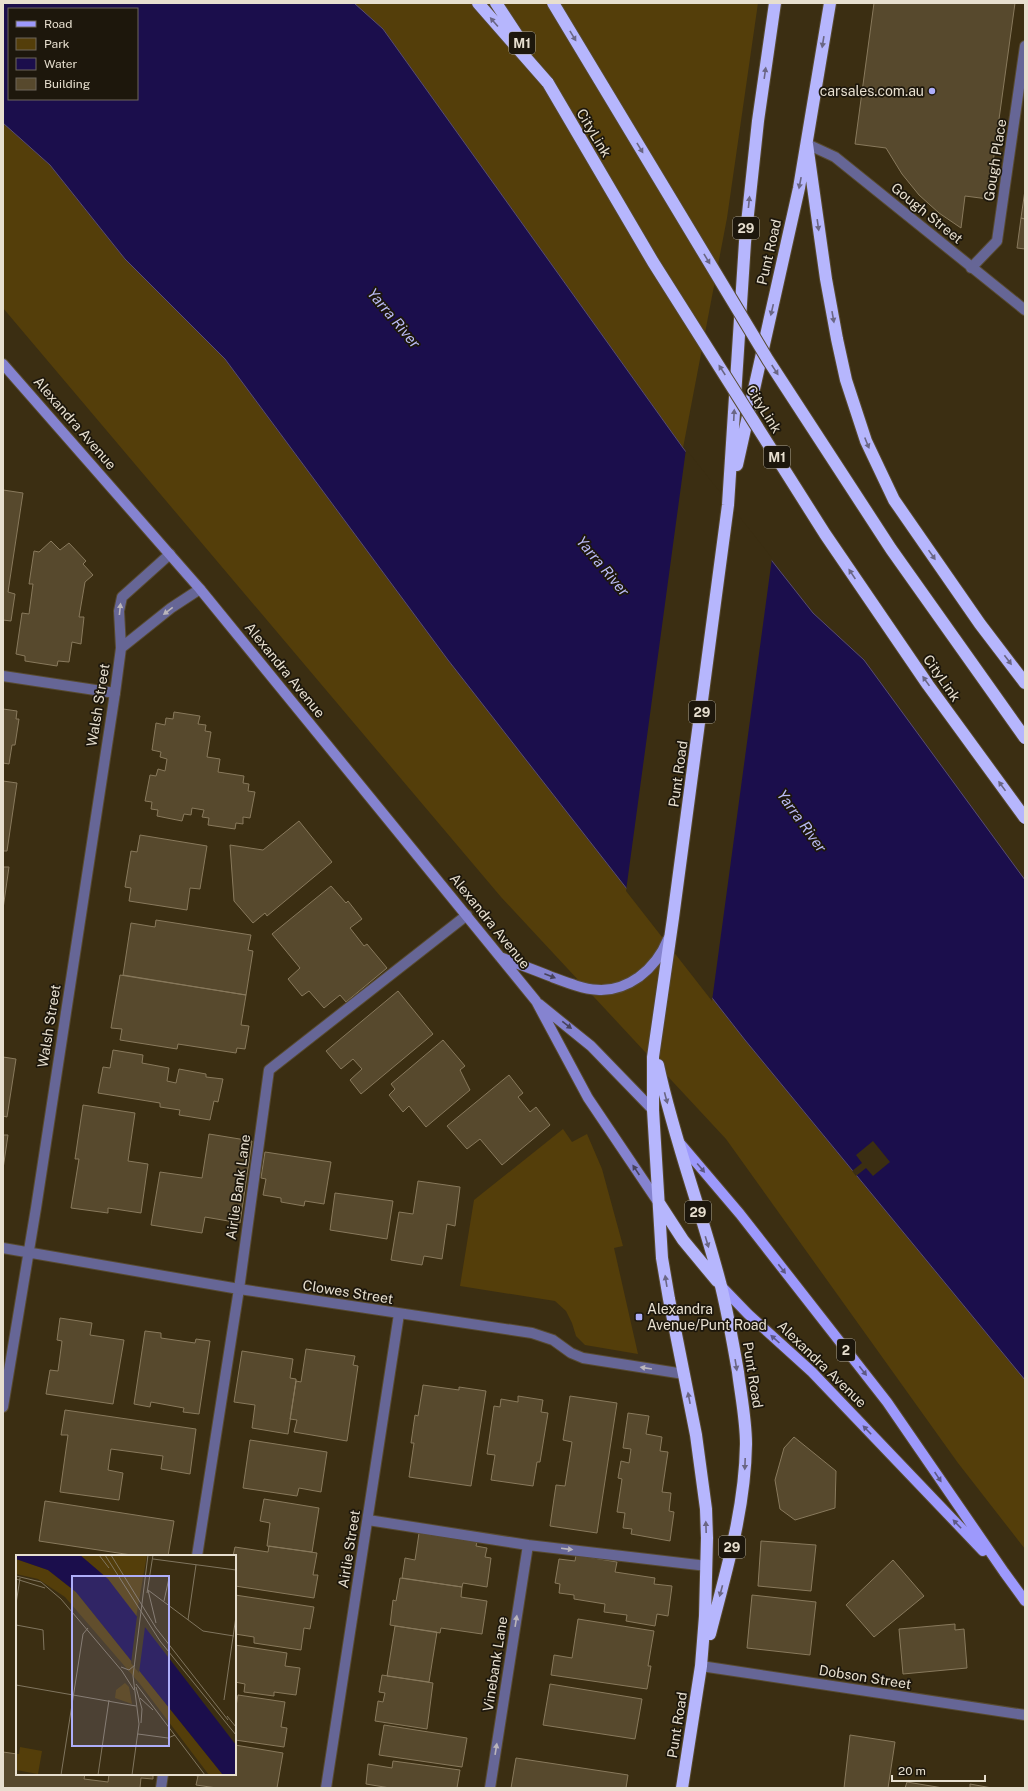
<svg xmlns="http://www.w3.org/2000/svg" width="1028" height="1791" viewBox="0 0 1028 1791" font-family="'Public Sans',sans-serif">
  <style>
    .green { fill: #543e0a }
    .water { fill: #1b0e4c; stroke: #584d73; fill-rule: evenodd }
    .pier { fill: #3b2e12 }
    .building { fill: #57492d; stroke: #88795c }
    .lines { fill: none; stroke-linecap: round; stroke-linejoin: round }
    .lane-casing { stroke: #574a30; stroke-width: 12 }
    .street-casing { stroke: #574a30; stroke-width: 12 }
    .secondary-casing { stroke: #574a30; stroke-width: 12 }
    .primary-casing { stroke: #574a30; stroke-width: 12 }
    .highway-casing { stroke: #574a30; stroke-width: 14 }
    .lane { stroke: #666696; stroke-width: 10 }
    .street { stroke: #666696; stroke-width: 10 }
    .secondary { stroke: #8583d0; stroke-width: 10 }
    .primary { stroke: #9d99fc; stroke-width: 10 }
    .highway { stroke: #b6b6fd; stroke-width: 12 }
    .highway-bridge-casing { stroke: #574a30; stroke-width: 14; stroke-linecap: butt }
    .highway-bridge { stroke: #b6b6fd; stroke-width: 12 }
    .oneway { fill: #6a6684 }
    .oneway2 { fill: #bab5bb }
    .oneway3 { fill: #47425a }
    .oneway4 { fill: #5d5884 }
    .poi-dot { fill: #aeaefa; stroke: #1d170c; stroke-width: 1.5 }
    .labels { text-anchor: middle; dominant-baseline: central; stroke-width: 3.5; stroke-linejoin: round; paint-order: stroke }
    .shield { fill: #1d170c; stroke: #aaa394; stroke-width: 1 }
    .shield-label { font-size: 13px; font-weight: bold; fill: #e7dfcf }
    .poi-label { font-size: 14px; fill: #e7dfcf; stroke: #1d170c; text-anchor: end }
    .street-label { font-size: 14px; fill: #e7dfcf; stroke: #1d170c }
    .water-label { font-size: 15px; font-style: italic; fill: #babbf5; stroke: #1d170c }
    .inset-road { fill: none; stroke: #80755e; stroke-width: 1 }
    .view { fill: #aeaefa; fill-opacity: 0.15; stroke: #aeaefa; stroke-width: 2 }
    .inset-edge { fill: none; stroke: #e7dfcf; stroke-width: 2 }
  </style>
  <rect width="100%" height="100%" fill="#3b2e12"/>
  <path class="green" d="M 354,3 L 758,3 L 727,218 L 683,448 L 383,29 Z
    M 3,123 L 50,165 L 125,259 L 225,359 L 448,660 L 745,1040 L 1025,1380 L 1025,1549 L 958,1463 L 726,1139 L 501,897 L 3,308 Z
    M 563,1129 L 572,1142 L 587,1134 L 602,1169 L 623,1246 L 614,1248 L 638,1354 L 585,1345 L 576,1336 L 572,1323 L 566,1311 L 555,1301 L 460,1286 L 474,1200 Z"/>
  <path class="water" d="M 3,3 L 354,3 L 383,29 L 683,448 L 813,613 L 864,660 L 1025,880 L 1025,1380 L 745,1040 L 448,660 L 225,359 L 125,259 L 50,165 L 3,123 ZM 9,9 L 137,9 L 137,99 L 9,99 Z"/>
  <path class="pier" d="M 686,449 L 772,558 L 712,1001 L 626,891 Z
    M 873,1141 L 890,1162 L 873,1176 L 866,1168 L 856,1176 L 852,1171 L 862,1163 L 856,1155 Z"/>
  <path class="building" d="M 874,3 L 1015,3 L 988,199 L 965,196 L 961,228 L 939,213 L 919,195 L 902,174 L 886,148 L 855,144 Z
    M 1025,190 L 1025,219 L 1021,218 Z
    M 1021,218 L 1025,219 L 1025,249 L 1017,248 Z
    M 3,490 L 23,493 L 8,592 L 15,594 L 11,621 L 3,620 L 3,622 Z
    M 51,541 L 60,550 L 69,543 L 86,561 L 83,564 L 93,575 L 85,582 L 79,617 L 84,617 L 81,644 L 72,642 L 69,662 L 58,661 L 57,666 L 25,661 L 25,656 L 16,654 L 22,613 L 29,614 L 33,584 L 29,584 L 34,551 L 39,552 Z
    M 3,709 L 17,711 L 16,719 L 19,719 L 15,745 L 12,745 L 9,764 L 3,763 Z
    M 174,712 L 200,716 L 198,724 L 206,725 L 205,731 L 211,732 L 207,757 L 220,759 L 218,772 L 244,776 L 243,783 L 249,784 L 248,791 L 255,792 L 250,818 L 243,817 L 243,824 L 236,823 L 235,829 L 208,825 L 209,818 L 202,817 L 204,810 L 192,808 L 191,815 L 184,814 L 182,821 L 157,816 L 158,810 L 151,809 L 152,802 L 145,801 L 150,775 L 156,776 L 158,769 L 165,771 L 167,759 L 160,757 L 161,752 L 152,750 L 156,723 L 165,725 L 166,718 L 173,719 Z
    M 3,781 L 17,783 L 7,851 L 3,851 Z
    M 299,821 L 332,862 L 267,916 L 265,913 L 253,923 L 234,901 L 230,845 L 263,850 Z
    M 140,835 L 207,846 L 200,889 L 190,888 L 187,910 L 129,901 L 131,888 L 125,887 L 131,851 L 137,852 Z
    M 3,867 L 9,867 L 3,909 Z
    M 331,886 L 346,903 L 348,901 L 362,919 L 350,928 L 364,946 L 367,944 L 387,968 L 346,1002 L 340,995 L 324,1008 L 309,991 L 302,996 L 288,979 L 300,968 L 272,934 Z
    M 156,920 L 251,935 L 248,950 L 253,951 L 246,995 L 123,975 L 131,923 L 155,927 Z
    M 120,975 L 246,995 L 241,1025 L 249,1026 L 245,1049 L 237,1048 L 236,1053 L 178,1044 L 177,1049 L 120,1040 L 122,1029 L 111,1028 Z
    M 398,991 L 433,1034 L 361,1094 L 350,1080 L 362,1069 L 353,1059 L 341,1069 L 326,1051 Z
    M 443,1040 L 465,1066 L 460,1070 L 470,1090 L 426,1127 L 409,1106 L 403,1112 L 389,1095 L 395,1089 L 391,1084 Z
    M 113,1050 L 143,1055 L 142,1063 L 169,1068 L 167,1081 L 176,1083 L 179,1069 L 206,1074 L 206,1077 L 223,1079 L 218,1102 L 214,1101 L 210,1120 L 179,1115 L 180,1110 L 160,1107 L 160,1103 L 98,1093 L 103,1067 L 110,1068 Z
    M 3,1057 L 16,1059 L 7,1117 L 3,1116 Z
    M 509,1075 L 523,1093 L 518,1097 L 530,1112 L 536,1107 L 550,1125 L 502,1165 L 480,1139 L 467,1149 L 447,1126 Z
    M 83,1105 L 135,1113 L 128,1161 L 148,1164 L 141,1213 L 108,1208 L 108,1213 L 71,1208 L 79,1159 L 75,1159 Z
    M 209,1134 L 252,1141 L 240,1223 L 205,1217 L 202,1233 L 151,1225 L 160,1172 L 202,1178 Z
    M 3,1135 L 8,1135 L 3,1169 Z
    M 265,1152 L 331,1162 L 324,1204 L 305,1201 L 304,1206 L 281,1202 L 281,1198 L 263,1195 L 266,1179 L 261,1178 Z
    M 418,1181 L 460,1187 L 455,1226 L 447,1224 L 442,1259 L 424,1256 L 422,1265 L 391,1260 L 399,1212 L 413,1214 Z
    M 335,1193 L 393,1201 L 387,1239 L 330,1230 Z
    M 60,1318 L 92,1323 L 90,1335 L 124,1340 L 113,1404 L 46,1394 L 50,1370 L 58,1371 L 62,1341 L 57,1340 Z
    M 145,1331 L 161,1333 L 161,1338 L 195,1343 L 196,1339 L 210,1341 L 199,1414 L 183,1412 L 184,1408 L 151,1402 L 150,1407 L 134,1404 Z
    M 306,1349 L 355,1356 L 353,1365 L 358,1366 L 347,1441 L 294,1432 L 297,1420 L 290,1419 L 296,1381 L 301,1382 Z
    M 242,1351 L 293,1359 L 290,1378 L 296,1379 L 296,1381 L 288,1434 L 252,1428 L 255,1405 L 234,1402 Z
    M 423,1385 L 459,1390 L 459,1387 L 486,1391 L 471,1486 L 409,1477 L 414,1443 L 411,1443 L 415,1415 L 418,1416 Z
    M 518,1396 L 543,1400 L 541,1412 L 548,1413 L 540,1462 L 537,1462 L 533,1486 L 491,1480 L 495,1455 L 487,1454 L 494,1406 L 500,1407 L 501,1399 L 518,1402 Z
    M 570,1396 L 617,1403 L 597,1533 L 550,1526 L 556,1485 L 565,1486 L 572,1442 L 563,1440 Z
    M 65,1410 L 196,1429 L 190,1474 L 161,1469 L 163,1456 L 111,1449 L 108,1470 L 123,1473 L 119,1500 L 60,1492 L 68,1435 L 61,1435 Z
    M 628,1413 L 649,1416 L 646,1434 L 662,1437 L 660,1451 L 668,1452 L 662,1492 L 671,1493 L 669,1511 L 674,1512 L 670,1541 L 631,1534 L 632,1529 L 623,1528 L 625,1513 L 617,1512 L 622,1479 L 618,1478 L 621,1461 L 629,1463 L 631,1449 L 623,1448 Z
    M 794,1437 L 836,1471 L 835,1508 L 795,1520 L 780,1509 L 775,1480 L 784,1448 Z
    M 250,1440 L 327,1452 L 321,1492 L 299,1488 L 297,1496 L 243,1488 Z
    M 264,1499 L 319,1508 L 312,1552 L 267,1546 L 270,1523 L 260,1521 Z
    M 45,1501 L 174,1521 L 168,1556 L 138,1556 L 39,1541 Z
    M 419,1533 L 477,1542 L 476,1546 L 487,1548 L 485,1557 L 491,1558 L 487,1587 L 463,1583 L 462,1587 L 402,1578 L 405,1558 L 415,1560 Z
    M 761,1541 L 816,1545 L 811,1591 L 758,1586 Z
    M 269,1546 L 317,1553 L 313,1575 L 318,1575 L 314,1598 L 235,1586 L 235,1556 L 233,1556 L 235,1547 L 268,1552 Z
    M 576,1555 L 617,1562 L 615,1572 L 655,1578 L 654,1584 L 672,1586 L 668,1616 L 657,1614 L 655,1626 L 626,1621 L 627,1615 L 604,1612 L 605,1604 L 574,1599 L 574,1595 L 559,1593 L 560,1584 L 555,1583 L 559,1559 L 575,1561 Z
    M 893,1560 L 924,1596 L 874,1637 L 846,1605 Z
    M 400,1578 L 462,1587 L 461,1597 L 487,1601 L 482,1634 L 441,1628 L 440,1633 L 390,1625 L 393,1600 L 396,1601 Z
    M 235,1595 L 314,1607 L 310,1629 L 304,1628 L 301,1650 L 254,1643 L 254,1637 L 235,1634 Z
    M 752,1595 L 816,1602 L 810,1655 L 747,1648 Z
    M 578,1619 L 654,1631 L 648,1666 L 651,1666 L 647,1689 L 551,1675 L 554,1655 L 572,1658 Z
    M 955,1624 L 955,1630 L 964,1629 L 967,1668 L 903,1674 L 899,1629 Z
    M 395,1626 L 437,1632 L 429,1682 L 387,1676 Z
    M 235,1645 L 287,1653 L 285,1666 L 300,1668 L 296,1695 L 274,1692 L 274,1696 L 244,1692 L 245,1684 L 235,1682 Z
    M 382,1675 L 433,1683 L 427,1729 L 375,1721 L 378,1701 L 383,1702 L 385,1693 L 379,1692 Z
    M 550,1684 L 642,1699 L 635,1739 L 543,1725 Z
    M 238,1695 L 285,1702 L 281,1727 L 287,1728 L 284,1747 L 235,1740 L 235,1712 Z
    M 384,1725 L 467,1738 L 462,1767 L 379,1755 Z
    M 850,1735 L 895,1742 L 888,1788 L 844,1788 Z
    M 235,1745 L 283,1753 L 277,1788 L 217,1788 L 196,1785 L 198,1776 L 189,1774 L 235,1774 Z
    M 3,1752 L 17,1754 L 17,1774 L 85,1774 L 84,1779 L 108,1782 L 109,1774 L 153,1774 L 153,1779 L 141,1778 L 140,1788 L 3,1788 Z
    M 516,1758 L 628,1775 L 626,1788 L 511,1788 Z
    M 393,1761 L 460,1770 L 457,1788 L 390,1788 L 366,1784 L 368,1764 L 392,1768 Z
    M 907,1782 L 943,1788 L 905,1788 Z
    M 970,1784 L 992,1788 L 970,1788 Z"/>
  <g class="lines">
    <defs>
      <path id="lane" d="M 3,676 L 115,693
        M 368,1520 L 528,1545 L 707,1566
        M 197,1556 L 239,1289 L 269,1070 L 467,915
        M 161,1788 L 163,1774
        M 490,1788 L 528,1545"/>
      <path id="street" d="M 807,144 L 835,157 L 1025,310
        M 971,268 L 997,241 L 1025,46
        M 121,648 L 171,608 L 200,589
        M 3,1248 L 239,1289 L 532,1333 L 553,1340 L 571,1353 L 583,1358 L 684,1374
        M 3,1407 L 36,1208 L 115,693 L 121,648 L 119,611 L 122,597 L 170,554
        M 701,1666 L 1025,1715
        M 326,1788 L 399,1314"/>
      <path id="secondary" d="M 3,364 L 200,589 L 536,1001 L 588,1098 L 658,1202
        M 500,957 C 518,964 535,970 552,977 C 584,989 608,999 639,977 C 651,968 662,954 668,939
        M 539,1004 L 591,1046 L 653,1110"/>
      <path id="primary" d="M 678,1141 L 740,1214 L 887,1402 L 1004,1572 L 1025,1601
        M 720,1285 L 748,1314 L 812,1372 L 983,1551"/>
      <path id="highway" d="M 478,3 L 548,83
        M 496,3 L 527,50
        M 807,144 L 826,279 L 837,339 L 846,380 L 866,441 L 894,500 L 980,624 L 1025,683
        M 737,465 L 799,188 L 830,3
        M 658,1065 C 674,1140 702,1212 721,1286 C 728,1315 733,1343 738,1372 C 741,1396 746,1420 746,1444 C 745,1510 726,1571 710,1634
        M 659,1203 L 683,1240 L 717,1281
        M 682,1788 L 701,1666 L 705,1616 L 707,1538 L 706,1509 L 696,1435 L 669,1299 L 662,1258 L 653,1110 L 653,1057 L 673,918 L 728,505 L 745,242 L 758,121 L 775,3"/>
    </defs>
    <use href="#lane" class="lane-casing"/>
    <use href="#street" class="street-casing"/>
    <use href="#secondary" class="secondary-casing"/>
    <use href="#primary" class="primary-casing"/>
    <use href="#highway" class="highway-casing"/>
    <use href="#lane" class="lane"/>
    <use href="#street" class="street"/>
    <use href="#secondary" class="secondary"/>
    <use href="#primary" class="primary"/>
    <use href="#highway" class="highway"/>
    <defs>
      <path id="highway-bridge" d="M 553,3 L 768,360 L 891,549 L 1025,738
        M 548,83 L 653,262 L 825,534 L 928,685 L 1025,818"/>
    </defs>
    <use href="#highway-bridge" class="highway-bridge-casing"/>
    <use href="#highway-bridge" class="highway-bridge"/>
  </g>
  <defs><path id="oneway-solid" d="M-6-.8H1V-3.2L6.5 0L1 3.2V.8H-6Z"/></defs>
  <g class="oneway">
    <use href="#oneway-solid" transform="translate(494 22) rotate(-131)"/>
    <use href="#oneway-solid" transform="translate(573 36) rotate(59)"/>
    <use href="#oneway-solid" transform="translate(823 42) rotate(99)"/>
    <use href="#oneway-solid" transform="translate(765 73) rotate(-82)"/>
    <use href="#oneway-solid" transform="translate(640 148) rotate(59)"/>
    <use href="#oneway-solid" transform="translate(800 183) rotate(101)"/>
    <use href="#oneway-solid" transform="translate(749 202) rotate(-84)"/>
    <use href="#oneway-solid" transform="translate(818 225) rotate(82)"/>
    <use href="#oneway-solid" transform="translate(707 259) rotate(59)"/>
    <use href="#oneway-solid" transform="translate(772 310) rotate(103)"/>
    <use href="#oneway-solid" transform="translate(833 317) rotate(80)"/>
    <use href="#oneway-solid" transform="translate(722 370) rotate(-123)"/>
    <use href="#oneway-solid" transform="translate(775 370) rotate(57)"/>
    <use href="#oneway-solid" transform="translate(734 415) rotate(-87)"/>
    <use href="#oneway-solid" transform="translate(867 443) rotate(68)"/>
    <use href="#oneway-solid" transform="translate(932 555) rotate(55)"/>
    <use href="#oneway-solid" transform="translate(852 574) rotate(-124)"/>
    <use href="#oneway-solid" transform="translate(1008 660) rotate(53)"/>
    <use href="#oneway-solid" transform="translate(926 681) rotate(-125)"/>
    <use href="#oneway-solid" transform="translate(1002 786) rotate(-126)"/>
    <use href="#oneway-solid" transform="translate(666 1098) rotate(75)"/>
    <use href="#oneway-solid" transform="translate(707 1242) rotate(73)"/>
    <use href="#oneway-solid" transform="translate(666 1281) rotate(-99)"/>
    <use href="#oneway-solid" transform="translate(736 1365) rotate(81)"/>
    <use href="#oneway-solid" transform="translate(689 1398) rotate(-101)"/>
    <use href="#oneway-solid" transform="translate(745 1464) rotate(92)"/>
    <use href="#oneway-solid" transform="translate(706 1527) rotate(-92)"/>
    <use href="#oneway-solid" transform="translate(721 1591) rotate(105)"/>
  </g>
  <g class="oneway2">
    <use href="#oneway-solid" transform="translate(120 609) rotate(-84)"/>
    <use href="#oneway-solid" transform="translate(168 611) rotate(142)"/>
    <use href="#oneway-solid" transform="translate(646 1368) rotate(-171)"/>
    <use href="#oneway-solid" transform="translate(567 1549) rotate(7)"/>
    <use href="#oneway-solid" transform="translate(516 1621) rotate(-81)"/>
    <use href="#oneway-solid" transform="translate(496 1749) rotate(-81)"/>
  </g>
  <g class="oneway3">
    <use href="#oneway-solid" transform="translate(550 976) rotate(21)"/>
    <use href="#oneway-solid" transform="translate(567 1025) rotate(38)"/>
    <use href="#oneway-solid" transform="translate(636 1170) rotate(-124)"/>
  </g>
  <g class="oneway4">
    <use href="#oneway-solid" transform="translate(701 1168) rotate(50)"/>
    <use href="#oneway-solid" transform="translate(782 1269) rotate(52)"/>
    <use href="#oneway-solid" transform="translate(775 1339) rotate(-138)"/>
    <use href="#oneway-solid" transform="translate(863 1371) rotate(52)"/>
    <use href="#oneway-solid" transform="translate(867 1430) rotate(-134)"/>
    <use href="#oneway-solid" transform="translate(938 1477) rotate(56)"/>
    <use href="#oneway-solid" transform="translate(957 1524) rotate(-134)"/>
  </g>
  <g class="poi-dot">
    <circle cx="932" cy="91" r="4"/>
    <rect x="635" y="1313" width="8" height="8" rx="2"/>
  </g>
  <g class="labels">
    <g class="shield">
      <rect x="509" y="32" width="26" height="22" rx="3"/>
      <rect x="733" y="217" width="26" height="22" rx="3"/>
      <rect x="764" y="446" width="26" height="22" rx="3"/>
      <rect x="689" y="701" width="26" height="22" rx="3"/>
      <rect x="685" y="1201" width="26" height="22" rx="3"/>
      <rect x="837" y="1339" width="18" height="22" rx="3"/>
      <rect x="719" y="1536" width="26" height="22" rx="3"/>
    </g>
    <g class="shield-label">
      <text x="522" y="43">M1</text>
      <text x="746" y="228">29</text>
      <text x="777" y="457">M1</text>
      <text x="702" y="712">29</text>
      <text x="698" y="1212">29</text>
      <text x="846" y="1350">2</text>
      <text x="732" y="1547">29</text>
    </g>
    <g class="poi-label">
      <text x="924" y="91">carsales.com.au</text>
      <text x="647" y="1309" text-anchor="start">Alexandra<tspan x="647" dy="16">Avenue/Punt Road</tspan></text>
    </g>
    <g class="street-label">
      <text transform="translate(594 133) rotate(59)">CityLink</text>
      <text transform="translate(995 160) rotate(-81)">Gough Place</text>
      <text transform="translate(927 213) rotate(39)">Gough Street</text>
      <text transform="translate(769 252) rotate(-77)">Punt Road</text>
      <text transform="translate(764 409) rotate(58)">CityLink</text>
      <text transform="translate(75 423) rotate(49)">Alexandra Avenue</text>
      <text transform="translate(285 670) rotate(51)">Alexandra Avenue</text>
      <text transform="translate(942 678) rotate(55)">CityLink</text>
      <text transform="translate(98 705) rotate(-81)">Walsh Street</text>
      <text transform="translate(678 774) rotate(-82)">Punt Road</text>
      <text transform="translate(490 921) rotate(51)">Alexandra Avenue</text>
      <text transform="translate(49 1026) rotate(-81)">Walsh Street</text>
      <text transform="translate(238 1187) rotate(-82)">Airlie Bank Lane</text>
      <text transform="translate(348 1292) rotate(9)">Clowes Street</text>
      <text transform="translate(822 1364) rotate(44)">Alexandra Avenue</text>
      <text transform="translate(753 1375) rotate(81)">Punt Road</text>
      <text transform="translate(349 1549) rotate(-81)">Airlie Street</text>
      <text transform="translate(495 1664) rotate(-81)">Vinebank Lane</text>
      <text transform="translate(865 1677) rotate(9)">Dobson Street</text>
      <text transform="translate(677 1725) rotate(-81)">Punt Road</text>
    </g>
    <g class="water-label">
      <text transform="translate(394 318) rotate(50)">Yarra River</text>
      <text transform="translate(603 566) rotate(50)">Yarra River</text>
      <text transform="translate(802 821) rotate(54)">Yarra River</text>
    </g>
  </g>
  <g transform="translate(16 1555)">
    <rect width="220" height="220" fill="#3b2e12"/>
    <path d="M 64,0 L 131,0 L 120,63 L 92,24 ZM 0,4 L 32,15 L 60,37 L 207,220 L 193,220 L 124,129 L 49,42 L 22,24 L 0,19 ZM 109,128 L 113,132 L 116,149 L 99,143 L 100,135 ZM 4,192 L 26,196 L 22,219 L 0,215 L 0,199 L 3,199 Z" fill="#543e0a"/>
    <path d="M 0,0 L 64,0 L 92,24 L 220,190 L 220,220 L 207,220 L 60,37 L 32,15 L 0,4 Z" fill="#1b0e4c"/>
    <path d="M 121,61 L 139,82 L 192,151 L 129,72 L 123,118 L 115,108 Z" fill="#3b2e12"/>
    <path class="inset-road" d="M 83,0 L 93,13M 89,0 L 144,86 L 220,180M 95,0 L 140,73 L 212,165M 137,4 L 220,15M 0,21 L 25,27 L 45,44 L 106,116 L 118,135M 0,24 L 29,33M 132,35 L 187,76 L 218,81M 132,35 L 140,68M 131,38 L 137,0M 148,46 L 153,23M 0,49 L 4,23M 172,65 L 180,10M 0,70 L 27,75 L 28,95M 105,112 L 113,115 L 119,110M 120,129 L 189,220M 0,130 L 120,151M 120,132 L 126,154 L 125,168M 124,143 L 137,155M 208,145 L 220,61M 211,161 L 220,172M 122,179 L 152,183 L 159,180M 45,220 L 67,79 L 72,73M 82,220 L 93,145M 116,220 L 123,169 L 117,121 L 132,0"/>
    <path class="view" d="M 56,21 L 153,21 L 153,191 L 56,191 Z"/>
    <rect width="220" height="220" class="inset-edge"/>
  </g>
  <rect width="1028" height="1791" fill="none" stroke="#e7dfcf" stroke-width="8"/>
  <rect x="8" y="8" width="130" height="92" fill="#1d170c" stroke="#6e675a"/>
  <rect x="16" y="21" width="20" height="6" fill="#9d99fc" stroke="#6e675a"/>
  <text x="44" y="28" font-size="12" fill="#e7dfcf">Road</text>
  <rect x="16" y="38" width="20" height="12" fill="#543e0a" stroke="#6e675a"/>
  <text x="44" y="48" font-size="12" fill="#e7dfcf">Park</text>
  <rect x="16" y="58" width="20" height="12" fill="#1b0e4c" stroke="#6e675a"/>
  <text x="44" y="68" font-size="12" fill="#e7dfcf">Water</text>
  <rect x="16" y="78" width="20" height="12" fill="#57492d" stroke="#6e675a"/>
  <text x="44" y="88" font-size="12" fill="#e7dfcf">Building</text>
  <path d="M892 1775v6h93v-6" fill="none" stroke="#e7dfcf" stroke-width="2"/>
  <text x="898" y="1775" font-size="12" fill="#e7dfcf" stroke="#1d170c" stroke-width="3" paint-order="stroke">20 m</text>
</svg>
